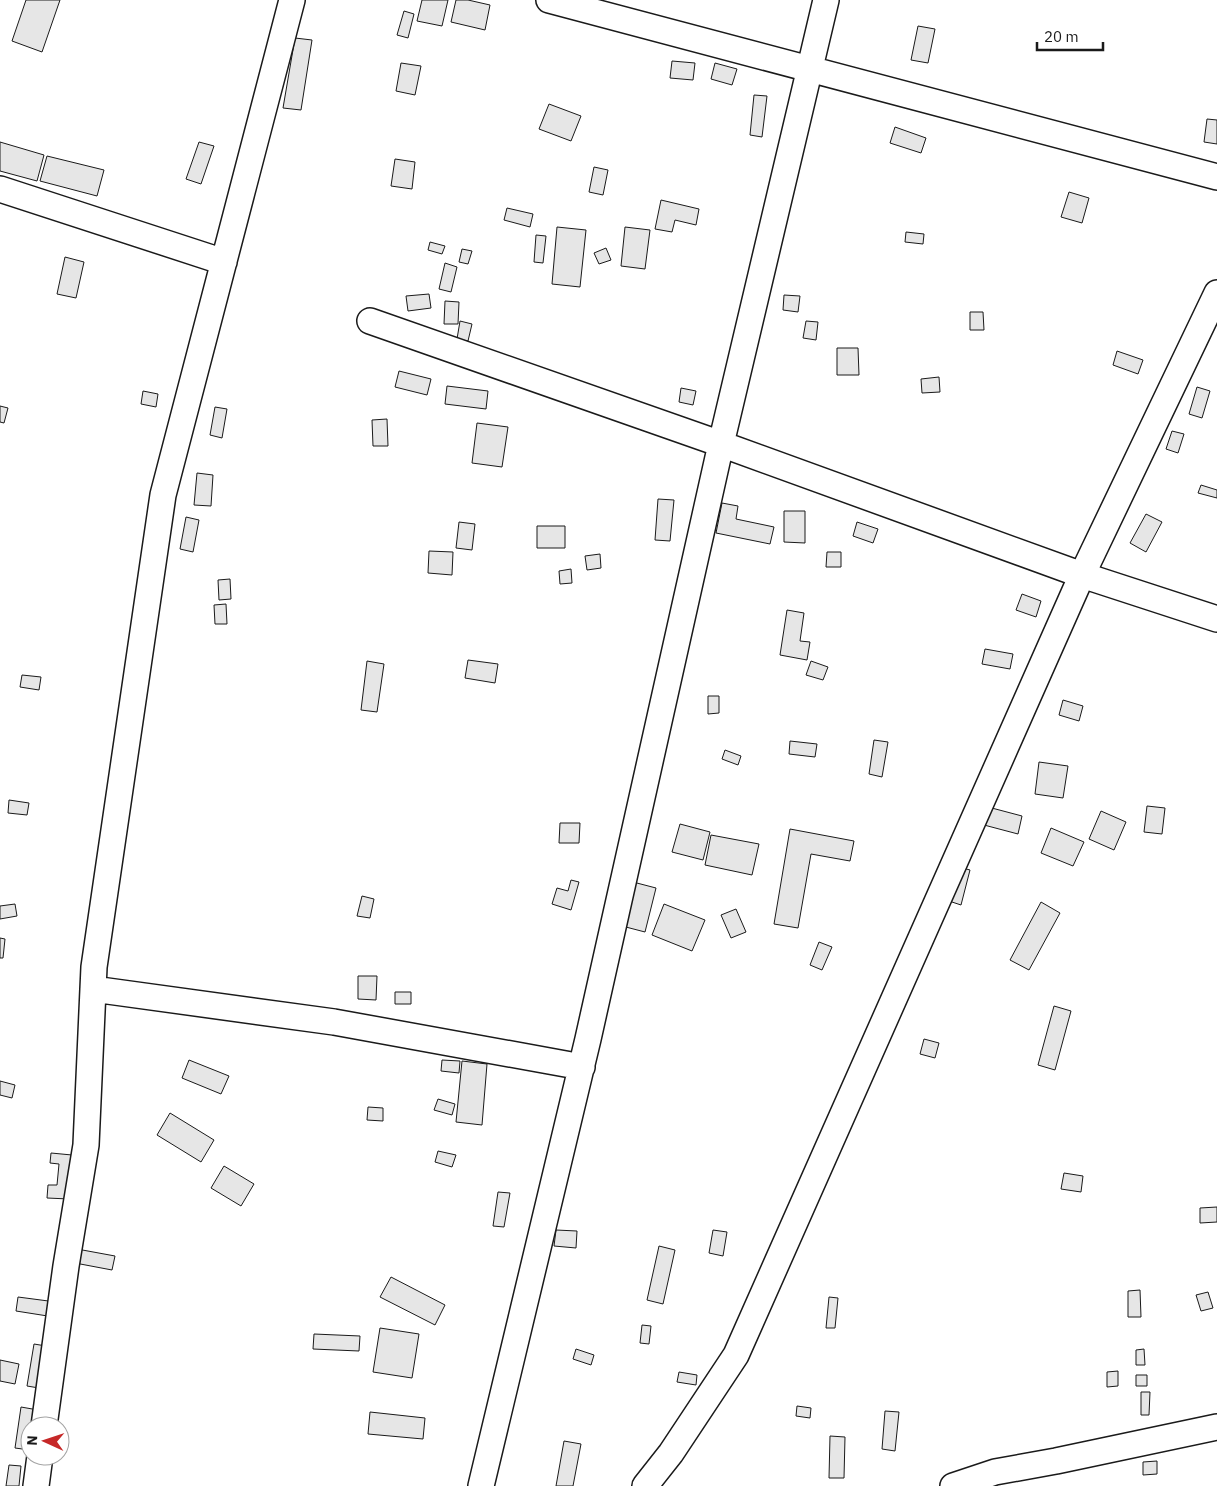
<svg xmlns="http://www.w3.org/2000/svg" width="1217" height="1486" viewBox="0 0 1217 1486" font-family="'IBM Plex Sans',sans-serif">
  <style>
    .building { fill: #e6e6e6; stroke: #1a1a1a }
    .lines { fill: none; stroke-linecap: round; stroke-linejoin: round }
    .minor-casing { stroke: #1a1a1a; stroke-width: 28 }
    .minor { stroke: #fff; stroke-width: 25 }
  </style>
  <rect width="100%" height="100%" fill="#fff"/>
  <path class="building" d="M 26,0 L 60,0 L 42,52 L 12,41 Z
    M 422,0 L 448,0 L 442,26 L 417,21 Z
    M 456,0 L 468,0 L 490,5 L 485,30 L 451,22 Z
    M 404,11 L 414,14 L 408,38 L 397,35 Z
    M 918,26 L 935,29 L 928,63 L 911,60 Z
    M 295,38 L 312,40 L 301,110 L 283,108 Z
    M 672,61 L 695,63 L 693,80 L 670,78 Z
    M 401,63 L 421,66 L 415,95 L 396,91 Z
    M 715,63 L 737,69 L 732,85 L 711,79 Z
    M 754,95 L 767,96 L 762,137 L 750,135 Z
    M 549,104 L 581,116 L 571,141 L 539,129 Z
    M 1207,119 L 1217,120 L 1217,144 L 1204,142 Z
    M 895,127 L 926,138 L 921,153 L 890,143 Z
    M 0,142 L 44,155 L 37,181 L 0,171 Z
    M 199,142 L 214,146 L 201,184 L 186,179 Z
    M 47,156 L 104,170 L 97,196 L 40,181 Z
    M 395,159 L 415,162 L 412,189 L 391,186 Z
    M 594,167 L 608,170 L 603,195 L 589,192 Z
    M 1069,192 L 1089,198 L 1082,223 L 1061,217 Z
    M 661,200 L 699,209 L 696,225 L 675,220 L 672,232 L 655,229 Z
    M 507,208 L 533,214 L 530,227 L 504,220 Z
    M 557,227 L 586,230 L 580,287 L 552,284 Z
    M 625,227 L 650,230 L 645,269 L 621,266 Z
    M 906,232 L 924,234 L 923,244 L 905,242 Z
    M 536,235 L 546,236 L 543,263 L 534,262 Z
    M 430,242 L 445,246 L 442,254 L 428,250 Z
    M 606,248 L 611,260 L 599,264 L 594,253 Z
    M 462,249 L 472,251 L 468,264 L 459,262 Z
    M 65,257 L 84,262 L 76,298 L 57,294 Z
    M 445,263 L 457,267 L 451,292 L 439,289 Z
    M 429,294 L 431,308 L 408,311 L 406,296 Z
    M 784,295 L 800,296 L 798,312 L 783,310 Z
    M 445,301 L 459,302 L 458,324 L 444,324 Z
    M 970,312 L 983,312 L 984,330 L 970,330 Z
    M 460,321 L 472,324 L 468,341 L 457,339 Z
    M 806,321 L 818,322 L 816,340 L 803,338 Z
    M 837,348 L 858,348 L 859,375 L 837,375 Z
    M 1117,351 L 1143,360 L 1138,374 L 1113,365 Z
    M 399,371 L 431,379 L 427,395 L 395,387 Z
    M 939,377 L 940,392 L 922,393 L 921,379 Z
    M 447,386 L 488,391 L 486,409 L 445,404 Z
    M 1197,387 L 1210,391 L 1202,418 L 1189,414 Z
    M 681,388 L 696,391 L 693,405 L 679,402 Z
    M 143,391 L 158,394 L 156,407 L 141,404 Z
    M 0,406 L 8,408 L 4,423 L 0,422 Z
    M 215,407 L 227,409 L 222,438 L 210,435 Z
    M 387,419 L 388,446 L 373,446 L 372,420 Z
    M 477,423 L 508,427 L 502,467 L 472,463 Z
    M 1172,431 L 1184,434 L 1178,453 L 1166,449 Z
    M 197,473 L 213,475 L 211,506 L 194,505 Z
    M 1201,485 L 1217,490 L 1217,498 L 1198,493 Z
    M 658,499 L 674,500 L 670,541 L 655,540 Z
    M 722,503 L 738,506 L 736,519 L 774,527 L 770,544 L 716,533 Z
    M 784,511 L 805,511 L 805,543 L 784,542 Z
    M 1146,514 L 1162,522 L 1146,552 L 1130,543 Z
    M 186,517 L 199,520 L 193,552 L 180,549 Z
    M 459,522 L 475,524 L 472,550 L 456,548 Z
    M 857,522 L 878,529 L 873,543 L 853,536 Z
    M 537,526 L 565,526 L 565,548 L 537,548 Z
    M 429,551 L 453,552 L 452,575 L 428,573 Z
    M 827,552 L 841,552 L 841,567 L 826,567 Z
    M 600,554 L 601,568 L 587,570 L 585,556 Z
    M 571,569 L 572,583 L 560,584 L 559,571 Z
    M 230,579 L 231,599 L 219,600 L 218,580 Z
    M 1022,594 L 1041,601 L 1036,617 L 1016,610 Z
    M 226,604 L 227,624 L 215,624 L 214,605 Z
    M 787,610 L 804,613 L 800,641 L 810,642 L 807,660 L 780,655 Z
    M 985,649 L 1013,654 L 1010,669 L 982,664 Z
    M 468,660 L 498,664 L 495,683 L 465,678 Z
    M 367,661 L 384,664 L 377,712 L 361,710 Z
    M 811,661 L 828,667 L 823,680 L 806,675 Z
    M 22,675 L 41,677 L 39,690 L 20,687 Z
    M 708,696 L 719,696 L 719,713 L 708,714 Z
    M 1063,700 L 1083,706 L 1079,721 L 1059,715 Z
    M 874,740 L 888,742 L 882,777 L 869,774 Z
    M 790,741 L 817,744 L 815,757 L 789,754 Z
    M 725,750 L 741,756 L 738,765 L 722,759 Z
    M 1039,762 L 1068,766 L 1063,798 L 1035,794 Z
    M 9,800 L 29,803 L 27,815 L 8,813 Z
    M 1147,806 L 1165,808 L 1162,834 L 1144,832 Z
    M 988,807 L 1022,816 L 1018,834 L 984,825 Z
    M 1101,811 L 1126,822 L 1114,850 L 1089,839 Z
    M 560,823 L 580,823 L 579,843 L 559,843 Z
    M 680,824 L 710,832 L 703,860 L 672,852 Z
    M 1051,828 L 1084,842 L 1073,866 L 1041,853 Z
    M 790,829 L 854,841 L 850,861 L 811,854 L 798,928 L 774,924 Z
    M 711,835 L 759,844 L 752,875 L 705,865 Z
    M 959,867 L 970,870 L 961,905 L 949,901 Z
    M 571,880 L 579,882 L 571,910 L 552,904 L 557,888 L 568,891 Z
    M 633,882 L 656,888 L 645,932 L 622,926 Z
    M 362,896 L 374,899 L 370,918 L 357,916 Z
    M 1041,902 L 1060,913 L 1029,970 L 1010,960 Z
    M 15,904 L 17,916 L 0,919 L 0,906 Z
    M 664,904 L 705,920 L 692,951 L 652,935 Z
    M 736,909 L 746,932 L 731,938 L 721,915 Z
    M 0,938 L 5,939 L 3,958 L 0,958 Z
    M 819,942 L 832,947 L 822,970 L 810,965 Z
    M 358,976 L 377,976 L 376,1000 L 358,999 Z
    M 395,992 L 411,992 L 411,1004 L 395,1004 Z
    M 1054,1006 L 1071,1011 L 1055,1070 L 1038,1065 Z
    M 924,1039 L 939,1043 L 935,1058 L 920,1054 Z
    M 189,1060 L 229,1076 L 221,1094 L 182,1078 Z
    M 442,1060 L 460,1061 L 459,1073 L 441,1071 Z
    M 462,1061 L 487,1064 L 482,1125 L 456,1122 Z
    M 0,1081 L 15,1085 L 12,1098 L 0,1095 Z
    M 438,1099 L 455,1104 L 452,1115 L 434,1110 Z
    M 368,1107 L 383,1108 L 383,1121 L 367,1120 Z
    M 170,1113 L 214,1140 L 201,1162 L 157,1135 Z
    M 438,1151 L 456,1155 L 452,1167 L 435,1162 Z
    M 51,1153 L 72,1155 L 69,1199 L 47,1198 L 48,1185 L 57,1185 L 59,1164 L 50,1163 Z
    M 224,1166 L 254,1184 L 241,1206 L 211,1188 Z
    M 1064,1173 L 1083,1176 L 1081,1192 L 1061,1189 Z
    M 498,1192 L 510,1193 L 504,1227 L 493,1226 Z
    M 1217,1207 L 1217,1222 L 1200,1223 L 1200,1208 Z
    M 556,1230 L 577,1231 L 576,1248 L 554,1246 Z
    M 713,1230 L 727,1232 L 723,1256 L 709,1253 Z
    M 659,1246 L 675,1250 L 663,1304 L 647,1300 Z
    M 77,1249 L 115,1256 L 112,1270 L 75,1263 Z
    M 391,1277 L 445,1305 L 435,1325 L 380,1297 Z
    M 1140,1290 L 1141,1317 L 1128,1317 L 1128,1291 Z
    M 1208,1292 L 1213,1308 L 1201,1311 L 1196,1295 Z
    M 18,1297 L 56,1302 L 54,1317 L 16,1311 Z
    M 829,1297 L 838,1298 L 835,1328 L 826,1328 Z
    M 642,1325 L 651,1326 L 649,1344 L 640,1343 Z
    M 380,1328 L 419,1334 L 412,1378 L 373,1372 Z
    M 314,1334 L 360,1336 L 359,1351 L 313,1349 Z
    M 34,1344 L 52,1347 L 45,1389 L 27,1386 Z
    M 576,1349 L 594,1355 L 591,1365 L 573,1359 Z
    M 1144,1349 L 1145,1365 L 1136,1365 L 1136,1350 Z
    M 0,1360 L 19,1364 L 15,1384 L 0,1381 Z
    M 1118,1371 L 1118,1386 L 1107,1387 L 1107,1372 Z
    M 679,1372 L 697,1375 L 696,1385 L 677,1382 Z
    M 1136,1375 L 1147,1375 L 1147,1386 L 1136,1386 Z
    M 1141,1392 L 1150,1392 L 1149,1415 L 1141,1415 Z
    M 797,1406 L 811,1408 L 810,1418 L 796,1416 Z
    M 21,1407 L 38,1410 L 35,1426 L 30,1426 L 30,1450 L 15,1448 Z
    M 885,1411 L 899,1412 L 895,1451 L 882,1449 Z
    M 370,1412 L 425,1418 L 423,1439 L 368,1434 Z
    M 830,1436 L 845,1437 L 844,1478 L 829,1478 Z
    M 564,1441 L 581,1444 L 573,1486 L 556,1486 Z
    M 1157,1461 L 1157,1474 L 1143,1475 L 1143,1462 Z
    M 9,1465 L 21,1466 L 19,1486 L 6,1486 Z"/>
  <g class="lines">
    <defs>
      <path id="minor" d="M 549,0 L 1217,177
        M 0,189 L 224,262
        M 370,321 L 721,444 L 1082,575 L 1217,619
        M 93,989 L 334,1022 L 582,1067
        M 44,1426 L 66,1266 L 86,1145 L 94,967 L 163,495 L 292,0
        M 36,1486 L 40,1456
        M 481,1486 L 588,1039 L 721,444 L 826,0
        M 645,1486 L 671,1453 L 736,1355 L 1082,575 L 1217,293
        M 953,1486 L 995,1472 L 1056,1461 L 1217,1427"/>
    </defs>
    <use href="#minor" class="minor-casing"/>
    <use href="#minor" class="minor"/>
  </g>
  <g transform="translate(45 1441) rotate(273)"><circle r="24" fill="#ffffff" stroke="#a3a3a3"/>
  <path d="M0-4L9 19L0 12L-9 19Z" fill="#c62828"/>
  <text y="-8" font-size="14" font-weight="bold" text-anchor="middle" fill="#1a1a1a">N</text>
  </g>
  <path d="M1037 42v8h66v-8" fill="none" stroke="#1a1a1a" stroke-width="2.5"/>
  <text x="1044" y="42" font-size="15" fill="#1a1a1a" stroke="#ffffff" stroke-width="4" paint-order="stroke">20 m</text>
</svg>
